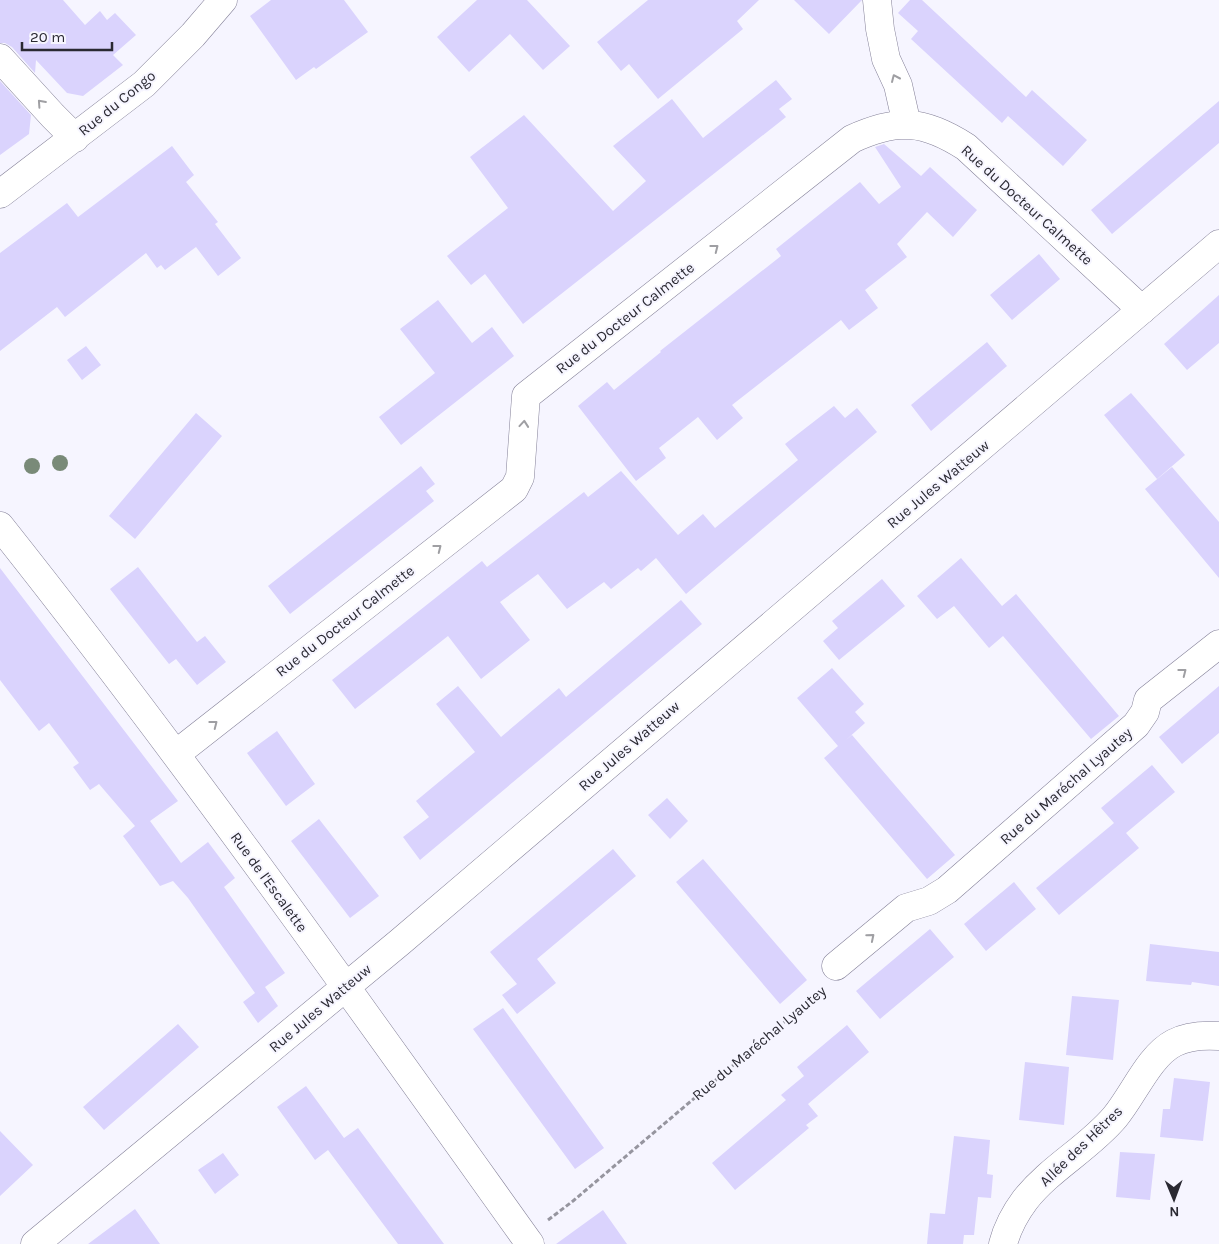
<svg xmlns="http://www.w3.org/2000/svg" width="1219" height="1244" viewBox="0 0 1219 1244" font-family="Karla,sans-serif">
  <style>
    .building { fill: #dad3fd }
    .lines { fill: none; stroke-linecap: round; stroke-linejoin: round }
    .minor-casing { stroke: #848098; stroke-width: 29 }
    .path { stroke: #96959f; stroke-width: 3; stroke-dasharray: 5 2.5; stroke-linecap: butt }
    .minor { stroke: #fff; stroke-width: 28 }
    .tree { fill: #798a78 }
    .oneway { stroke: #9f9fa3 }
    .labels { text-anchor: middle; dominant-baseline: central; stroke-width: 4; stroke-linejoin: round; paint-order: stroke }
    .street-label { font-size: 15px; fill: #2a2932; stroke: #f6f5ff }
  </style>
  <rect width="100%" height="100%" fill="#f6f5ff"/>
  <path class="building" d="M 0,0 L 63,0 L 85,25 L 100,11 L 107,20 L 115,13 L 136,35 L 113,55 L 123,65 L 83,96 L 67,93 L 36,60 L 35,73 L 12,47 L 5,43 L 0,43 Z
    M 271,0 L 344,0 L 368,32 L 316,69 L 314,67 L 296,80 L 250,16 Z
    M 477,0 L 527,0 L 570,46 L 543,70 L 510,34 L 469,72 L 437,37 Z
    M 648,0 L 759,0 L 737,21 L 743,29 L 658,99 L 629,64 L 621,71 L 597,42 Z
    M 794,0 L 862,0 L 829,34 Z
    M 910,0 L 922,0 L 1026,97 L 1032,90 L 1087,140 L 1063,166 L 1008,116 L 1002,123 L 911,39 L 918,31 L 898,13 Z
    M 776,80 L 792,99 L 779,109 L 786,117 L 523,324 L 485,274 L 471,285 L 447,256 L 508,208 L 470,157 L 524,115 L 613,211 L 646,181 L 613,146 L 672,99 L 703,138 Z
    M 0,81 L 31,115 L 29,134 L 0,155 Z
    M 1219,101 L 1219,143 L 1112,234 L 1091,210 Z
    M 884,144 L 921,176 L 930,167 L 977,210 L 953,237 L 927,212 L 897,244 L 907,257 L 865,290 L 878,308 L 849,330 L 841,320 L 732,405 L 743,418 L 717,440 L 698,417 L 659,448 L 666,458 L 636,481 L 578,406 L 607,382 L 614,390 L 661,352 L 660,351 L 781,256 L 776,249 L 860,182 L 879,204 L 901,187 L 875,147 Z
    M 172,146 L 194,175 L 186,182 L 218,222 L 215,224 L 241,258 L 218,276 L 196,247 L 165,270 L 161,265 L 157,268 L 146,253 L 65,317 L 57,307 L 0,351 L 0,253 L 67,203 L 78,217 Z
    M 1039,254 L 1060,279 L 1012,320 L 990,295 Z
    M 1219,295 L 1219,343 L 1187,370 L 1164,344 Z
    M 438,300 L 472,343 L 492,327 L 514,356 L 401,445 L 379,417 L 435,373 L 400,329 Z
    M 987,342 L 1007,366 L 931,431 L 911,405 Z
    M 86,346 L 101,365 L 82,380 L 67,360 Z
    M 1131,393 L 1185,455 L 1157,479 L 1104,415 Z
    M 834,406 L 845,418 L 857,408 L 877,432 L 686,594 L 656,558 L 641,571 L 638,568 L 611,589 L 604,582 L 567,609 L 538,574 L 500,602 L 530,640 L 481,679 L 448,636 L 355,709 L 332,680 L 482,561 L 487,567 L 584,492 L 588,497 L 621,471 L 678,535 L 703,514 L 715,528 L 798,460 L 785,444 Z
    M 196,413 L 222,436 L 135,539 L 109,516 Z
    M 421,466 L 435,484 L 426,491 L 434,501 L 290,614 L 268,586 Z
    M 1172,467 L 1219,522 L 1219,578 L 1145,489 Z
    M 961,558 L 1002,606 L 1016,594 L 1119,716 L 1091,739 L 1003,636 L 989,648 L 954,606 L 937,619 L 917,596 Z
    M 138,567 L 197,642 L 205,636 L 226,662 L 197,685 L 176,659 L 169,664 L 110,589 Z
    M 0,568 L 178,801 L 150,821 L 181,863 L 208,842 L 235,878 L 224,887 L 285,973 L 265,987 L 278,1006 L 258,1023 L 243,1002 L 255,993 L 188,898 L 173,881 L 160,886 L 123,836 L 135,826 L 99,784 L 90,790 L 73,767 L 79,763 L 49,723 L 39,731 L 0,680 Z
    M 882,579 L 905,606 L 839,660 L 823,641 L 838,628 L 832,621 Z
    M 681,600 L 702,624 L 420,860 L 403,837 L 429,817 L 416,801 L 475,752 L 436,704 L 458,686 L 501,737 L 559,688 L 566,697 Z
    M 832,668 L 864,704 L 855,712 L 865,723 L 846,740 L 852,735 L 955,855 L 927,879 L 824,758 L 838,746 L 797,698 Z
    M 1219,686 L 1219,733 L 1182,764 L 1159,737 Z
    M 277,731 L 315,784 L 286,806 L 247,753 Z
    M 1152,765 L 1175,792 L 1126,833 L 1139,848 L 1059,915 L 1036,888 L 1114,823 L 1101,808 Z
    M 667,798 L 688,821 L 670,839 L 648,815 Z
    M 319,819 L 379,896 L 350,918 L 291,841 Z
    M 613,849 L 636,876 L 537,959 L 556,983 L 517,1014 L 502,995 L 517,984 L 490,952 Z
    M 703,859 L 807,980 L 780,1004 L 676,882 Z
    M 1014,882 L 1036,909 L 986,951 L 964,924 Z
    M 930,929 L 954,957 L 880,1019 L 856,991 Z
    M 1150,944 L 1219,952 L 1219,986 L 1192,982 L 1191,985 L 1146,981 Z
    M 1072,996 L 1119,1000 L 1113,1060 L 1066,1055 Z
    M 503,1008 L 604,1148 L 575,1169 L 473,1029 Z
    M 178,1024 L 199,1047 L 104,1130 L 83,1107 Z
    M 847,1025 L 869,1052 L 808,1104 L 818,1116 L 806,1125 L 809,1128 L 735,1190 L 712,1163 L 786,1100 L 781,1095 L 804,1076 L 797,1067 Z
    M 1025,1062 L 1069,1067 L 1064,1125 L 1019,1120 Z
    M 1174,1078 L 1210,1082 L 1203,1141 L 1160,1137 L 1163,1109 L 1170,1109 Z
    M 306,1086 L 344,1138 L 358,1128 L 444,1244 L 398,1244 L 328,1150 L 315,1160 L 277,1107 Z
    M 0,1131 L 33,1165 L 0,1196 Z
    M 954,1136 L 990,1140 L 987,1174 L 993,1175 L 991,1198 L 978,1197 L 974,1235 L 964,1235 L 963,1244 L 927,1244 L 930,1213 L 945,1214 Z
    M 1120,1152 L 1155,1154 L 1150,1200 L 1116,1197 Z
    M 223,1153 L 239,1175 L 215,1194 L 198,1170 Z
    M 135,1209 L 160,1244 L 88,1244 Z
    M 603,1210 L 627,1244 L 556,1244 Z"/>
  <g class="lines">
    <defs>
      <path id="minor" d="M 877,0 L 880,29 L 886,59 L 898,85 L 907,125
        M 0,58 L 53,116 L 75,138
        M 0,194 L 144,84 L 193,35 L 223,0
        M 0,526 C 185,759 357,1002 530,1244
        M 176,754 L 514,489 L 520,477 L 526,396 L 852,139 C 898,118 924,120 966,147 L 1142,310
        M 836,966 L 906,908 L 929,901 L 947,890 L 1136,725 L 1145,712 L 1148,700 L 1219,644
        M 35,1244 L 400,942 L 1219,244
        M 1003,1244 C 1007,1229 1016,1212 1025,1200 C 1050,1168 1089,1148 1115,1117 C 1134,1094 1149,1056 1174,1043 C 1187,1036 1204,1035 1219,1036"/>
    </defs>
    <use href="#minor" class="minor-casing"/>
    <path class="path" d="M 548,1220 L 573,1201 L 821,991"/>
    <use href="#minor" class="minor"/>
  </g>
  <g class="tree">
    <circle cx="60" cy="463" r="8"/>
    <circle cx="32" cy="466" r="8"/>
  </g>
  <defs><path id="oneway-chevron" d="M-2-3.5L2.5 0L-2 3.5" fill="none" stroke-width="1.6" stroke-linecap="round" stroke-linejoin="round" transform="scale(1.25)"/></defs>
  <g class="oneway">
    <use href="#oneway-chevron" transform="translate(895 78) rotate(-114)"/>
    <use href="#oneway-chevron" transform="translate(41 103) rotate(-132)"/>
    <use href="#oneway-chevron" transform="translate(715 248) rotate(-38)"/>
    <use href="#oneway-chevron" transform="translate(524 424) rotate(-85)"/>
    <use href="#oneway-chevron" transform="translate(438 548) rotate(-38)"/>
    <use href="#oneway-chevron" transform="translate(1183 672) rotate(-38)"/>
    <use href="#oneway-chevron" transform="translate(214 724) rotate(-38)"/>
    <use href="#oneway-chevron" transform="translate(871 937) rotate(-40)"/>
  </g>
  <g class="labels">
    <g class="street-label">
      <text transform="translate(117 103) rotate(-39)">Rue du Congo</text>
      <text transform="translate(1027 205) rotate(42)">Rue du Docteur Calmette</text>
      <text transform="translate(625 318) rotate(-38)">Rue du Docteur Calmette</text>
      <text transform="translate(938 484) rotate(-40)">Rue Jules Watteuw</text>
      <text transform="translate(345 621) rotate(-38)">Rue du Docteur Calmette</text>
      <text transform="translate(629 746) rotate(-41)">Rue Jules Watteuw</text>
      <text transform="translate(1066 786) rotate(-41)">Rue du Maréchal Lyautey</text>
      <text transform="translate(269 882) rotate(54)">Rue de l'Escalette</text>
      <text transform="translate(320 1008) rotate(-40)">Rue Jules Watteuw</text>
      <text transform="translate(759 1043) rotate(-40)">Rue du Maréchal Lyautey</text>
      <text transform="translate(1081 1146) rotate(-44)">Allée des Hêtres</text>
    </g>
  </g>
  <g transform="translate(1174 1199) rotate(179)" stroke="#f6f5ff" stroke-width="4" paint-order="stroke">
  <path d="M0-4L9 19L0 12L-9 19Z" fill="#2a2932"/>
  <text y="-8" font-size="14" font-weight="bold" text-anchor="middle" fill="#2a2932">N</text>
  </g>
  <path d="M22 42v8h90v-8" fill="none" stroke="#2a2932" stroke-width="2.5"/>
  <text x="30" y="42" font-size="15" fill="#2a2932" stroke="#f6f5ff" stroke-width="4" paint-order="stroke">20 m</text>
</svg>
